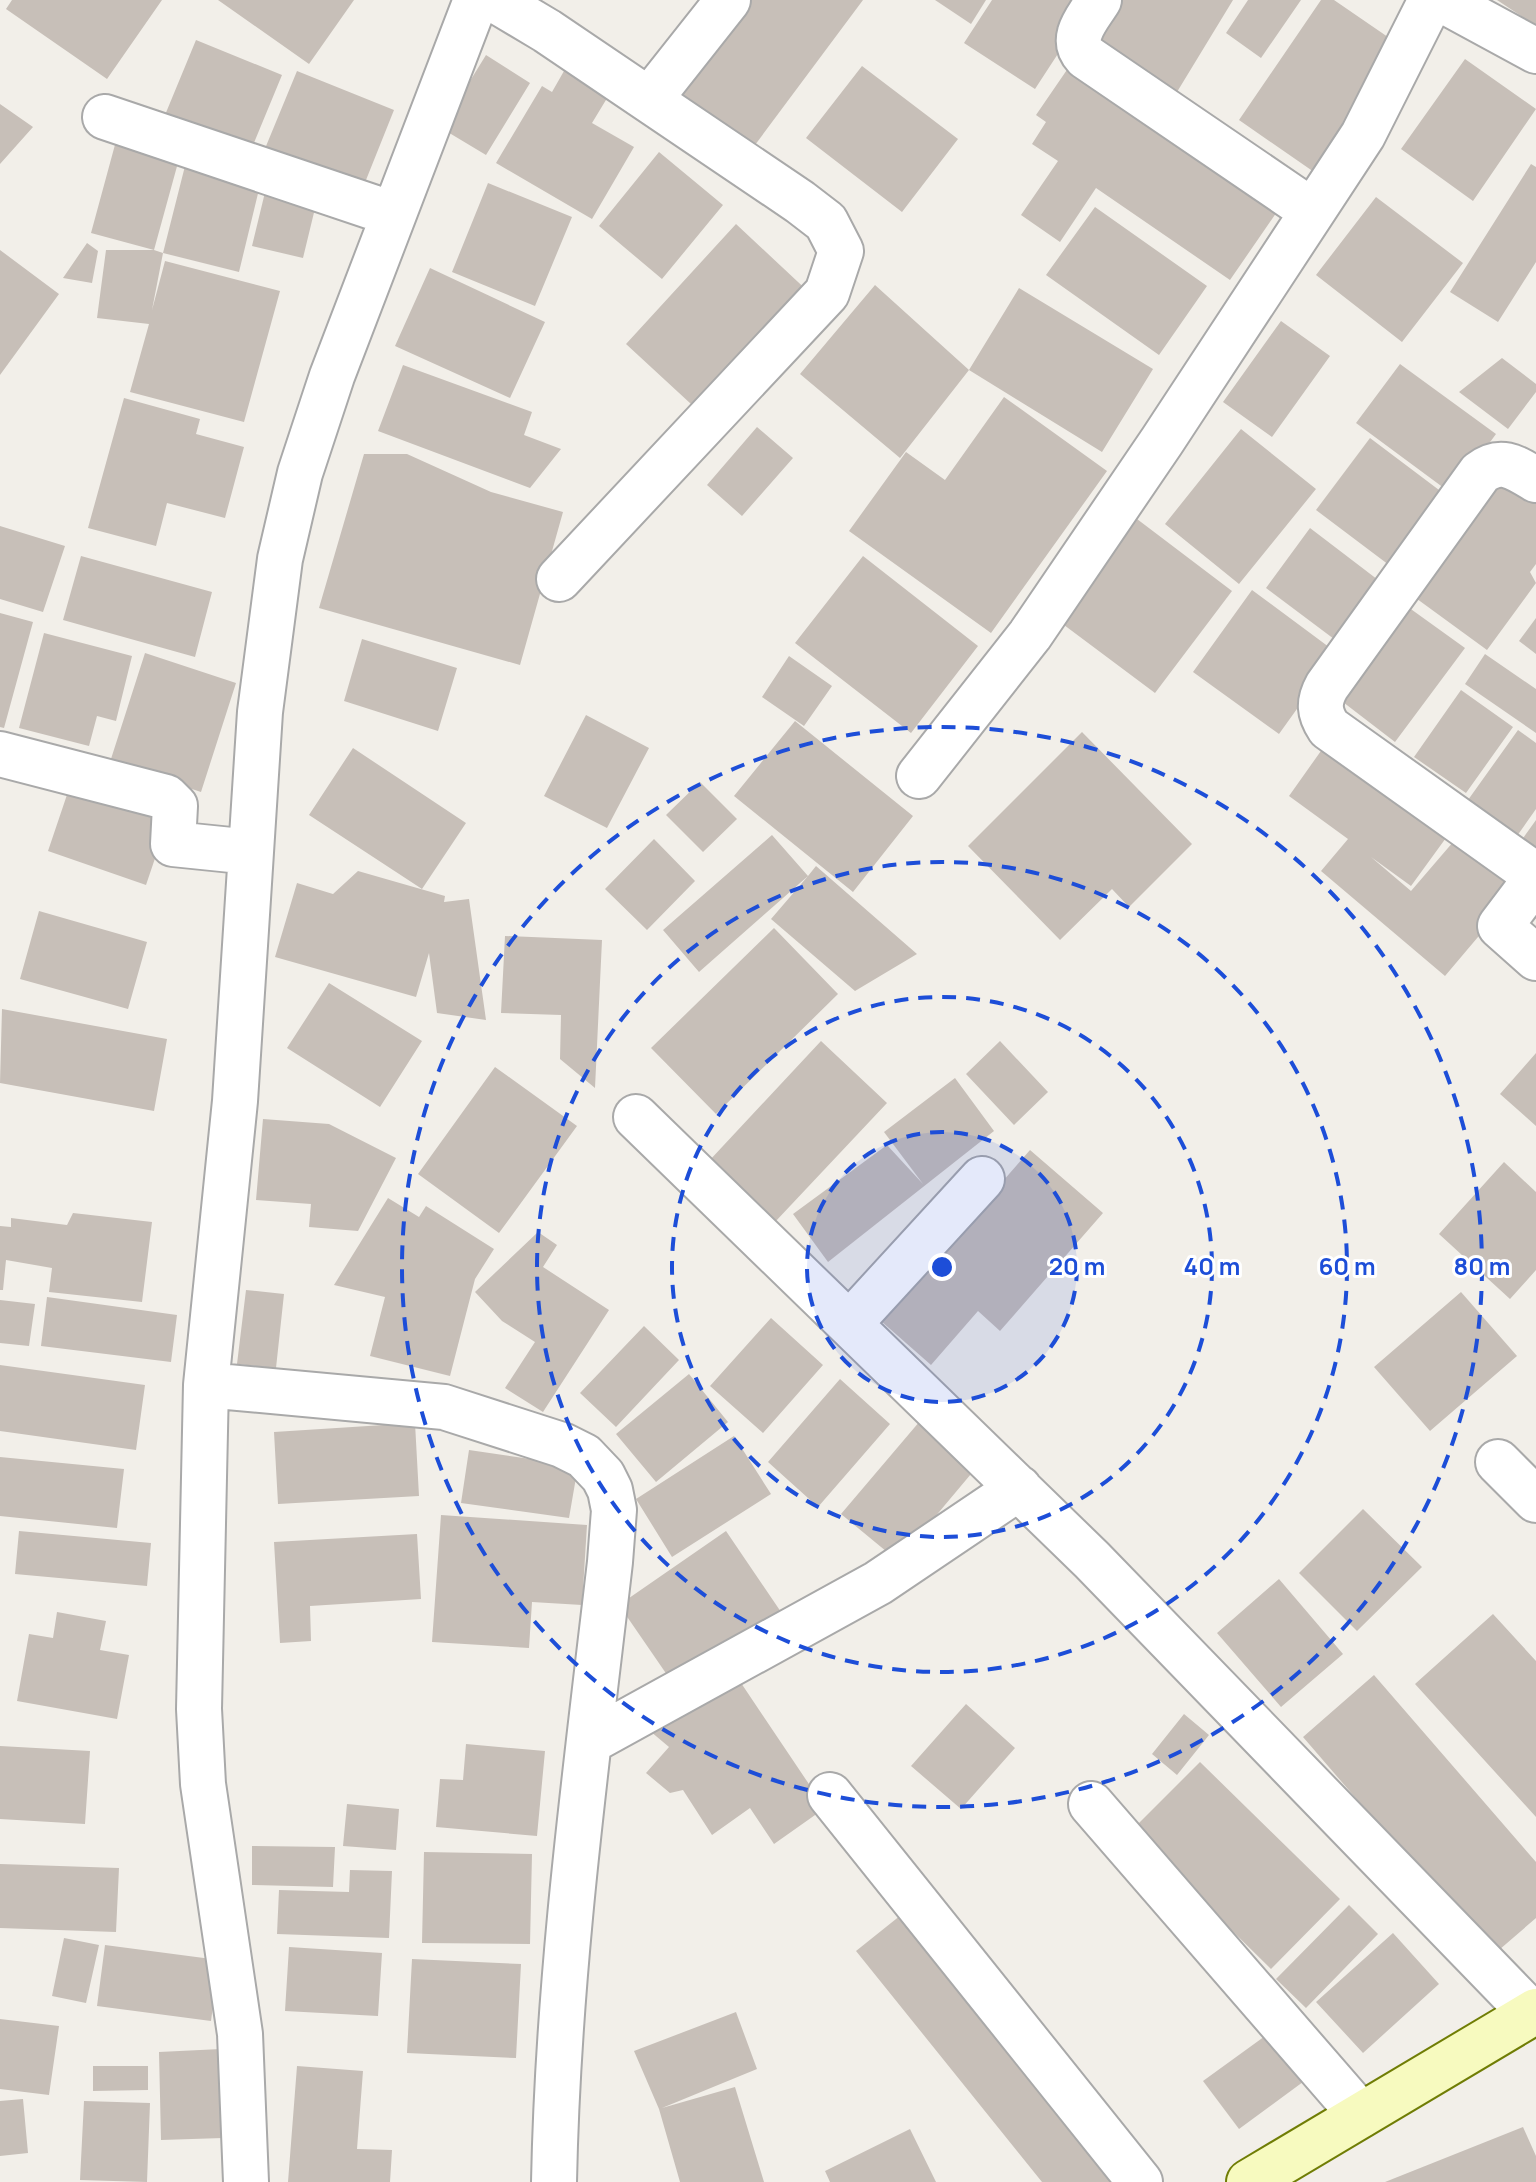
<svg xmlns="http://www.w3.org/2000/svg" width="1536" height="2182" viewBox="0 0 1536 2182" font-family="Manrope,sans-serif">
  <style>
    .building { fill: #c7bfb8 }
    .lines { fill: none; stroke-linecap: round; stroke-linejoin: round }
    .minor-casing { stroke: #a9a9a9; stroke-width: 48 }
    .secondary-casing { stroke: #707d05; stroke-width: 48 }
    .minor { stroke: #fff; stroke-width: 44 }
    .secondary { stroke: #f7fabf; stroke-width: 44 }
    .ring { fill: none; stroke: #1d4ed8; stroke-width: 4; stroke-dasharray: 14 10 }
    .centre { fill: #1d4ed8; stroke: #fff; stroke-width: 4 }
    .ring-label { font-size: 24px; text-anchor: middle; font-weight: bold; fill: #1d4ed8; stroke: #fff; stroke-width: 6; stroke-linejoin: round; paint-order: stroke }
  </style>
  <rect width="100%" height="100%" fill="#f2efe9"/>
  <path class="building" d="M 12,0 L 162,0 L 107,79 L 6,9 Z
    M 218,0 L 354,0 L 309,64 Z
    M 748,0 L 863,0 L 752,149 L 678,94 Z
    M 935,0 L 986,0 L 971,24 Z
    M 992,0 L 1093,0 L 1035,89 L 964,43 Z
    M 1109,0 L 1233,0 L 1177,92 L 1086,37 Z
    M 1248,0 L 1301,0 L 1261,58 L 1226,33 Z
    M 1321,0 L 1334,0 L 1401,46 L 1314,172 L 1239,120 Z
    M 1497,0 L 1536,0 L 1536,26 Z
    M 196,40 L 282,75 L 251,150 L 165,115 Z
    M 486,55 L 530,83 L 486,155 L 441,128 Z
    M 1465,59 L 1536,109 L 1473,201 L 1401,149 Z
    M 1073,61 L 1283,203 L 1230,280 L 1096,188 L 1060,242 L 1021,215 L 1058,161 L 1032,144 L 1046,122 L 1036,115 Z
    M 568,64 L 612,90 L 592,123 L 634,147 L 592,219 L 496,163 L 542,86 L 552,92 Z
    M 862,66 L 958,139 L 902,212 L 806,138 Z
    M 297,71 L 394,110 L 362,190 L 264,151 Z
    M 0,104 L 33,127 L 0,164 Z
    M 116,141 L 179,159 L 154,250 L 91,233 Z
    M 659,152 L 723,205 L 662,279 L 599,226 Z
    M 186,162 L 261,181 L 239,272 L 163,253 Z
    M 1531,164 L 1536,167 L 1536,262 L 1498,322 L 1450,292 Z
    M 488,183 L 572,217 L 535,306 L 452,272 Z
    M 267,184 L 318,196 L 303,258 L 252,246 Z
    M 1376,197 L 1463,263 L 1402,342 L 1316,275 Z
    M 1095,207 L 1207,286 L 1159,355 L 1046,275 Z
    M 736,224 L 813,296 L 704,416 L 626,344 Z
    M 87,243 L 98,251 L 92,283 L 63,278 Z
    M 0,250 L 59,294 L 0,375 Z
    M 106,250 L 154,250 L 163,253 L 152,310 L 165,261 L 280,291 L 244,422 L 130,392 L 149,324 L 97,318 Z
    M 430,268 L 545,322 L 510,398 L 395,346 Z
    M 875,285 L 969,370 L 1019,288 L 1153,369 L 1102,452 L 969,370 L 900,458 L 800,374 Z
    M 1281,321 L 1330,356 L 1272,437 L 1223,402 Z
    M 1502,358 L 1536,384 L 1536,392 L 1508,429 L 1459,392 Z
    M 1400,364 L 1496,434 L 1452,494 L 1356,423 Z
    M 403,365 L 532,412 L 524,435 L 561,449 L 530,488 L 378,431 Z
    M 1004,397 L 1107,471 L 991,633 L 849,531 L 906,452 L 945,480 Z
    M 124,398 L 200,419 L 196,434 L 244,447 L 225,518 L 167,503 L 156,546 L 88,528 Z
    M 757,427 L 793,458 L 742,516 L 707,485 Z
    M 1241,429 L 1316,489 L 1239,584 L 1165,524 Z
    M 1370,438 L 1443,493 L 1389,565 L 1316,510 Z
    M 364,454 L 407,454 L 491,492 L 563,512 L 520,665 L 319,608 Z
    M 1502,475 L 1536,500 L 1536,564 L 1530,572 L 1536,583 L 1487,650 L 1413,596 Z
    M 1137,519 L 1232,591 L 1155,693 L 1060,622 Z
    M 0,526 L 65,546 L 43,612 L 0,599 Z
    M 1310,528 L 1386,586 L 1342,645 L 1266,588 Z
    M 81,556 L 212,592 L 195,657 L 63,620 Z
    M 863,556 L 978,646 L 911,733 L 795,643 Z
    M 1252,590 L 1337,653 L 1279,734 L 1193,672 Z
    M 1408,607 L 1465,648 L 1395,742 L 1339,699 Z
    M 0,613 L 33,622 L 4,728 L 0,727 Z
    M 1536,618 L 1536,654 L 1519,641 Z
    M 44,633 L 132,656 L 116,721 L 97,716 L 89,746 L 19,728 Z
    M 362,639 L 457,668 L 438,731 L 344,701 Z
    M 145,653 L 236,683 L 201,792 L 110,762 Z
    M 1485,654 L 1536,689 L 1536,733 L 1465,684 Z
    M 789,656 L 832,686 L 804,726 L 762,697 Z
    M 1461,690 L 1513,727 L 1466,793 L 1414,757 Z
    M 586,715 L 649,748 L 607,828 L 544,796 Z
    M 795,721 L 913,816 L 853,892 L 734,796 Z
    M 1518,730 L 1536,743 L 1536,809 L 1517,836 L 1468,800 Z
    M 1082,732 L 1192,844 L 1129,907 L 1112,889 L 1060,940 L 968,846 Z
    M 1328,741 L 1451,831 L 1411,886 L 1371,857 L 1411,891 L 1466,827 L 1527,879 L 1445,976 L 1321,871 L 1348,839 L 1289,796 Z
    M 353,748 L 466,823 L 422,889 L 309,815 Z
    M 74,774 L 172,808 L 146,885 L 48,851 Z
    M 700,782 L 737,819 L 703,852 L 666,815 Z
    M 1536,820 L 1536,861 L 1516,848 Z
    M 772,835 L 808,876 L 816,866 L 917,954 L 855,991 L 771,919 L 808,876 L 699,972 L 663,930 Z
    M 654,839 L 695,881 L 647,930 L 605,889 Z
    M 358,871 L 445,896 L 444,902 L 469,899 L 486,1020 L 437,1013 L 429,953 L 416,997 L 275,957 L 297,883 L 333,894 Z
    M 39,911 L 147,942 L 128,1009 L 20,979 Z
    M 774,928 L 838,994 L 716,1114 L 651,1048 Z
    M 505,936 L 602,940 L 595,1088 L 560,1059 L 561,1015 L 501,1013 Z
    M 329,983 L 422,1041 L 380,1107 L 287,1048 Z
    M 2,1009 L 167,1039 L 154,1111 L 0,1083 Z
    M 821,1041 L 887,1103 L 775,1222 L 709,1161 Z
    M 1000,1041 L 1048,1092 L 1014,1125 L 966,1074 Z
    M 1536,1053 L 1536,1126 L 1500,1094 Z
    M 495,1067 L 577,1126 L 499,1233 L 418,1174 Z
    M 955,1078 L 994,1131 L 828,1262 L 793,1214 L 887,1145 L 923,1184 L 884,1132 Z
    M 263,1119 L 329,1124 L 396,1158 L 358,1231 L 309,1227 L 311,1204 L 256,1200 Z
    M 1030,1150 L 1103,1213 L 1000,1331 L 978,1311 L 931,1365 L 881,1321 Z
    M 1504,1162 L 1536,1192 L 1536,1270 L 1510,1299 L 1439,1234 Z
    M 388,1198 L 419,1217 L 426,1206 L 494,1249 L 475,1279 L 450,1376 L 370,1356 L 385,1297 L 334,1285 Z
    M 73,1213 L 152,1222 L 142,1302 L 49,1292 L 52,1268 L 6,1260 L 3,1290 L 0,1290 L 0,1226 L 11,1227 L 11,1218 L 67,1225 Z
    M 538,1232 L 557,1245 L 543,1267 L 609,1310 L 543,1412 L 505,1388 L 535,1342 L 502,1321 L 475,1292 Z
    M 246,1290 L 284,1294 L 276,1368 L 237,1364 Z
    M 1461,1292 L 1517,1356 L 1430,1431 L 1374,1367 Z
    M 47,1297 L 177,1315 L 171,1362 L 41,1346 Z
    M 0,1300 L 35,1304 L 29,1346 L 0,1343 Z
    M 771,1318 L 823,1365 L 763,1433 L 710,1386 Z
    M 644,1326 L 679,1360 L 616,1427 L 580,1393 Z
    M 0,1365 L 145,1385 L 136,1450 L 0,1431 Z
    M 689,1374 L 728,1422 L 656,1482 L 616,1434 Z
    M 840,1379 L 890,1424 L 818,1507 L 768,1462 Z
    M 920,1421 L 976,1468 L 898,1561 L 841,1514 Z
    M 415,1423 L 419,1496 L 278,1504 L 274,1432 Z
    M 734,1436 L 771,1494 L 672,1557 L 636,1499 Z
    M 469,1450 L 578,1466 L 569,1518 L 461,1503 Z
    M 0,1457 L 124,1469 L 117,1528 L 0,1516 Z
    M 1363,1509 L 1422,1567 L 1357,1631 L 1299,1573 Z
    M 441,1515 L 587,1525 L 582,1605 L 532,1602 L 529,1648 L 432,1642 Z
    M 19,1531 L 151,1543 L 147,1586 L 15,1574 Z
    M 726,1531 L 781,1612 L 674,1685 L 619,1605 Z
    M 417,1534 L 421,1599 L 310,1606 L 311,1641 L 280,1643 L 274,1542 Z
    M 1279,1579 L 1343,1654 L 1281,1707 L 1217,1633 Z
    M 57,1612 L 106,1621 L 100,1650 L 129,1655 L 117,1719 L 17,1701 L 29,1634 L 53,1638 Z
    M 1493,1614 L 1536,1661 L 1536,1817 L 1415,1684 Z
    M 735,1674 L 825,1808 L 774,1844 L 750,1808 L 712,1835 L 683,1790 L 670,1793 L 646,1773 L 669,1747 L 650,1731 Z
    M 1374,1675 L 1536,1862 L 1536,1918 L 1492,1956 L 1303,1737 Z
    M 966,1704 L 1015,1748 L 961,1809 L 911,1766 Z
    M 1184,1714 L 1209,1735 L 1177,1775 L 1152,1754 Z
    M 466,1744 L 545,1751 L 537,1836 L 436,1827 L 440,1779 L 463,1780 Z
    M 0,1746 L 90,1751 L 85,1824 L 0,1819 Z
    M 1200,1762 L 1340,1899 L 1271,1969 L 1131,1831 Z
    M 347,1804 L 399,1809 L 396,1850 L 343,1846 Z
    M 252,1846 L 335,1847 L 333,1887 L 252,1885 Z
    M 424,1852 L 532,1854 L 530,1944 L 422,1943 Z
    M 0,1864 L 119,1868 L 116,1932 L 0,1928 Z
    M 350,1870 L 392,1871 L 389,1938 L 277,1934 L 279,1890 L 349,1892 Z
    M 1349,1905 L 1378,1934 L 1306,2008 L 1276,1979 Z
    M 911,1907 L 1113,2182 L 1042,2182 L 856,1951 Z
    M 1393,1933 L 1439,1984 L 1363,2053 L 1316,2002 Z
    M 64,1938 L 99,1945 L 86,2003 L 52,1996 Z
    M 105,1945 L 219,1960 L 211,2021 L 97,2006 Z
    M 289,1947 L 382,1953 L 378,2016 L 285,2011 Z
    M 412,1959 L 521,1964 L 516,2058 L 407,2053 Z
    M 736,2012 L 757,2069 L 662,2108 L 735,2087 L 764,2182 L 680,2182 L 659,2109 L 634,2051 Z
    M 0,2019 L 59,2026 L 49,2095 L 0,2089 Z
    M 1272,2031 L 1307,2079 L 1239,2129 L 1203,2081 Z
    M 221,2049 L 223,2138 L 161,2140 L 159,2052 Z
    M 93,2066 L 148,2066 L 148,2090 L 93,2091 Z
    M 297,2066 L 363,2071 L 357,2149 L 392,2150 L 390,2182 L 288,2182 Z
    M 23,2099 L 28,2153 L 0,2156 L 0,2101 Z
    M 84,2101 L 150,2103 L 147,2182 L 80,2180 Z
    M 1523,2127 L 1536,2156 L 1536,2182 L 1385,2182 Z
    M 910,2129 L 936,2182 L 830,2182 L 825,2171 Z"/>
  <g class="lines">
    <defs>
      <path id="minor" d="M 495,0 L 547,31 L 800,202 L 826,222 L 841,251 L 827,293 L 559,579
        M 1099,0 C 1088,18 1068,38 1086,57 L 1312,211
        M 1442,0 L 1536,51
        M 649,100 L 728,0
        M 105,117 L 393,214
        M 1536,480 C 1515,467 1501,457 1480,473 L 1327,686 C 1318,702 1319,713 1329,728 L 1531,872 L 1534,881 L 1500,926 L 1536,958
        M 0,754 L 166,797 L 175,806 L 173,844 L 251,852
        M 919,776 L 1030,635 L 1162,441 L 1363,135 L 1431,0
        M 636,1117 L 1092,1560 L 1532,2014
        M 850,1323 L 982,1179
        M 206,1385 L 444,1407 L 562,1445 L 584,1456 L 603,1476 L 610,1490 L 614,1510 L 610,1562 C 586,1768 558,1974 554,2182
        M 1498,1462 L 1536,1500
        M 589,1742 L 878,1583 L 1019,1488
        M 830,1795 L 1140,2182
        M 1091,1804 L 1361,2115
        M 246,2182 L 240,2034 L 203,1784 L 199,1709 L 206,1385 L 235,1101 L 260,712 L 280,559 L 300,473 L 332,376 L 476,0"/>
      <path id="secondary" d="M 1249,2182 L 1536,2011"/>
    </defs>
    <use href="#minor" class="minor-casing"/>
    <use href="#secondary" class="secondary-casing"/>
    <use href="#minor" class="minor"/>
    <use href="#secondary" class="secondary"/>
  </g>
  <circle cx="942" cy="1267" r="135" fill="#1d4ed8" fill-opacity=".12"/>
  <g class="ring">
    <circle cx="942" cy="1267" r="135"/>
    <circle cx="942" cy="1267" r="270"/>
    <circle cx="942" cy="1267" r="405"/>
    <circle cx="942" cy="1267" r="540"/>
  </g>
  <circle cx="942" cy="1267" r="12" class="centre"/>
  <g class="ring-label">
    <text x="1077" y="1275">20 m</text>
    <text x="1212" y="1275">40 m</text>
    <text x="1347" y="1275">60 m</text>
    <text x="1482" y="1275">80 m</text>
  </g>
</svg>
